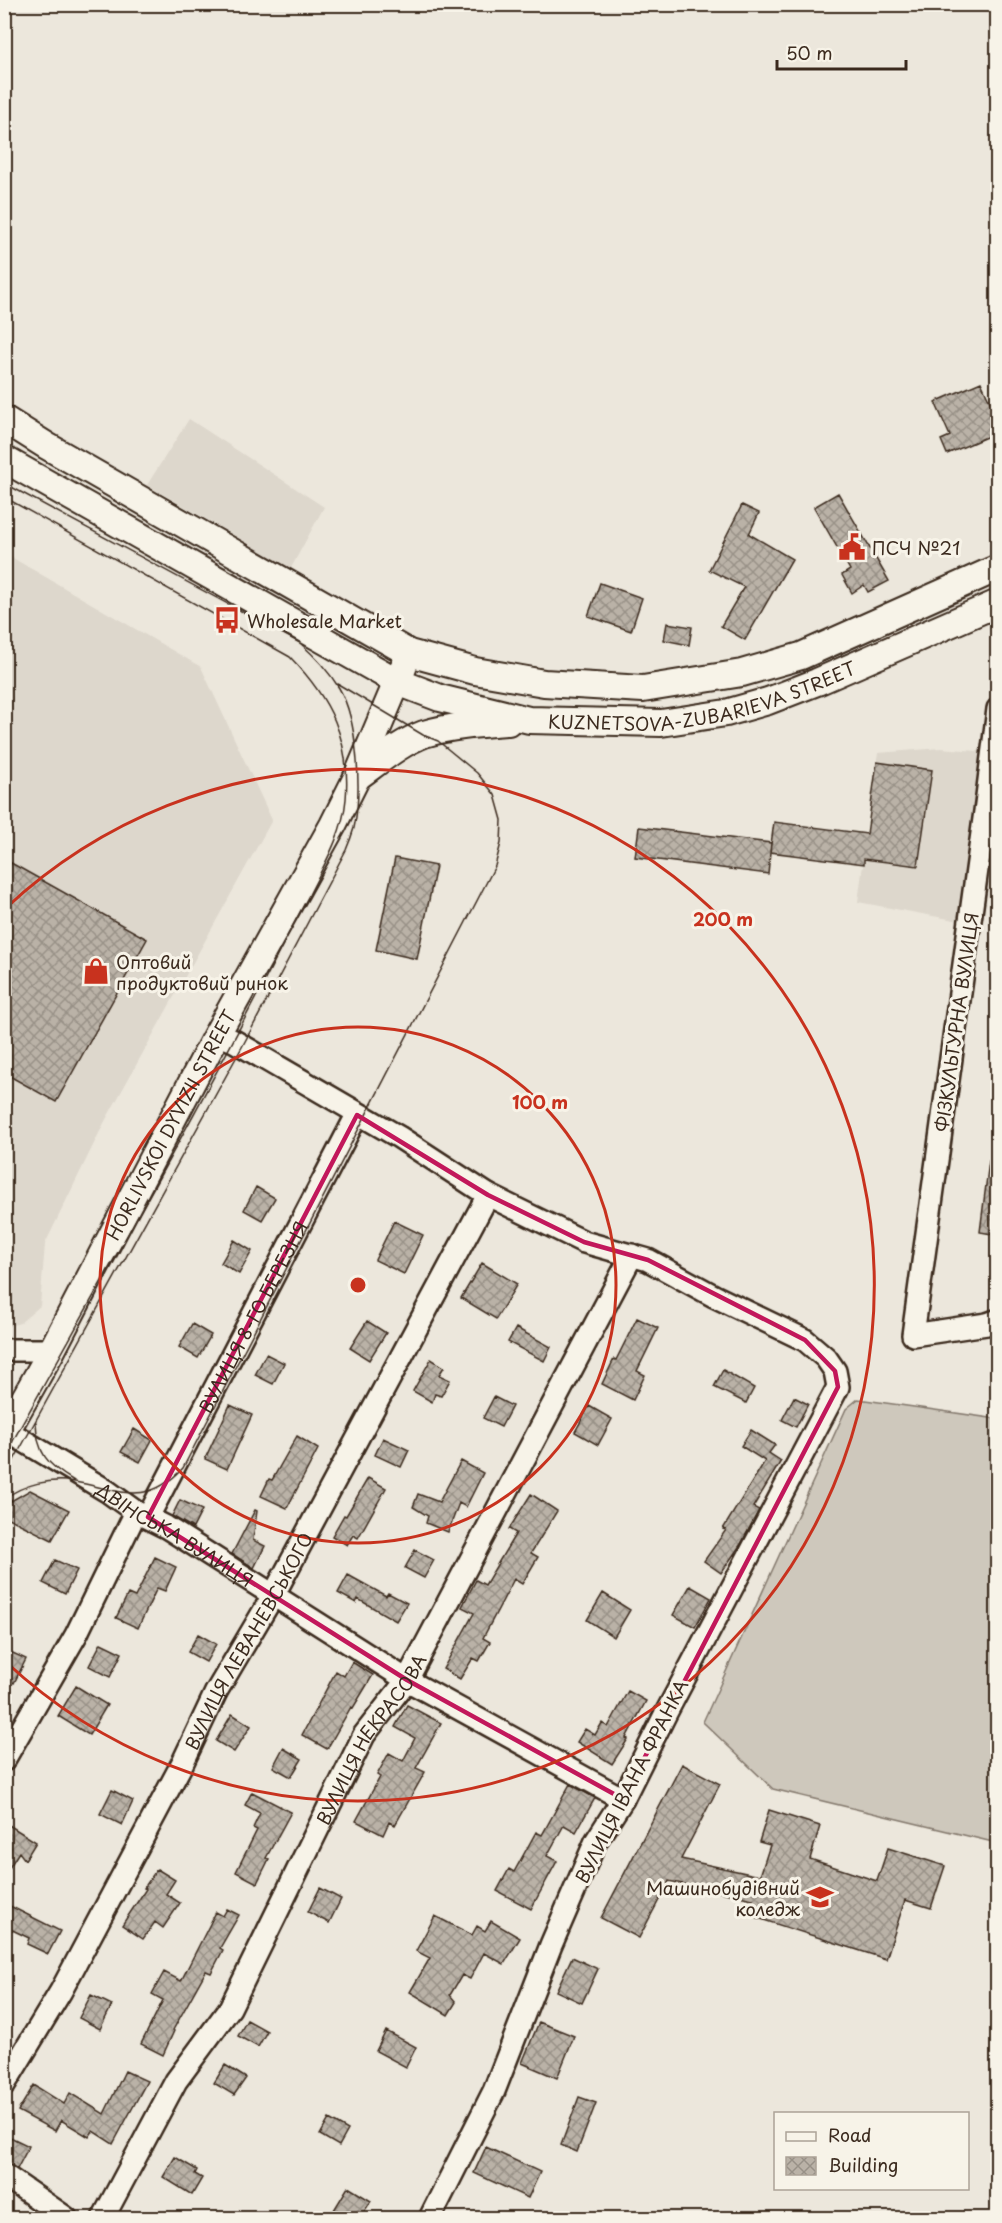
<svg xmlns="http://www.w3.org/2000/svg" width="1002" height="2223" viewBox="0 0 1002 2223" font-family="'Playpen Sans',sans-serif">
  <style>
    .built { fill: #ddd7cc }
    .grass { fill: #cec8bc; stroke: #84796d; stroke-width: 1.5 }
    .building { fill: url(#building-cross-hatch); stroke: #3b2a1e; stroke-width: 1.5 }
    .lines { fill: none; stroke-linecap: round; stroke-linejoin: round }
    .minor-casing { stroke: #3b2a1e; stroke-width: 26 }
    .major-casing { stroke: #3b2a1e; stroke-width: 30 }
    .minor { stroke: #f7f3e8; stroke-width: 21 }
    .major { stroke: #f7f3e8; stroke-width: 26 }
    .tram { stroke: #3b2a1e; stroke-width: 1.5 }
    .marked { fill: none; stroke: #c2185b; stroke-width: 4.5; stroke-linejoin: round }
    .ring { fill: none; stroke: #c8321e; stroke-width: 3 }
    .labels { text-anchor: middle; dominant-baseline: central; stroke-width: 6; stroke-linejoin: round; paint-order: stroke }
    .poi-label { font-size: 18px; fill: #3b2a1e; stroke: #f7f3e8; text-anchor: start }
    .street-label { font-size: 18px; fill: #3b2a1e; stroke: #f7f3e8 }
    .centre { fill: #c8321e; stroke: #f7f3e8; stroke-width: 3 }
    .ring-label { font-size: 18px; text-anchor: middle; font-weight: bold; fill: #c8321e; stroke: #f7f3e8; stroke-width: 6; stroke-linejoin: round; paint-order: stroke }
  </style>
  <defs>
    <pattern id="building-cross-hatch" width="8" height="8" patternUnits="userSpaceOnUse" patternTransform="scale(1.5)"><rect width="8" height="8" fill="#bab2a7"/><path d="M0 0l8 8M0 8l8-8" fill="none" stroke="#989187"/></pattern>
  </defs>
  <rect width="100%" height="100%" fill="#ece7dc"/>
  <filter id="ink" filterUnits="userSpaceOnUse"><feTurbulence type="fractalNoise" baseFrequency=".0167" numOctaves="2"/><feDisplacementMap in="SourceGraphic" scale="12" xChannelSelector="R" yChannelSelector="G"/><feConvolveMatrix kernelMatrix="1 2 1 2 8 2 1 2 1" color-interpolation-filters="sRGB"/></filter>
  <g filter="url(#ink)">
    <path class="built" d="M 189,419 L 324,507 L 291,568 L 147,485 Z
      M 4,553 L 201,667 L 272,820 L 104,1123 L 45,1244 L 40,1306 L 20,1323 L 5,1327 Z
      M 941,748 L 988,752 L 965,922 L 858,902 L 878,753 Z"/>
    <path class="grass" d="M 858,1399 L 997,1419 L 997,1843 L 773,1789 L 703,1722 L 846,1409 Z"/>
    <path class="building" d="M 981,382 L 998,419 L 998,432 L 947,454 L 941,440 L 950,436 L 935,402 Z
      M 838,493 L 889,581 L 868,592 L 864,585 L 852,593 L 842,575 L 850,570 L 814,507 Z
      M 742,505 L 759,513 L 749,534 L 792,559 L 745,640 L 721,626 L 744,587 L 709,570 Z
      M 600,583 L 642,598 L 631,631 L 588,616 Z
      M 667,623 L 692,627 L 689,645 L 664,640 Z
      M 877,762 L 932,770 L 918,866 L 864,859 L 864,864 L 770,852 L 774,822 L 867,834 Z
      M 639,827 L 771,843 L 768,874 L 635,857 Z
      M 395,858 L 436,866 L 417,959 L 376,950 Z
      M 4,859 L 147,939 L 56,1102 L 4,1073 Z
      M 989,1161 L 998,1161 L 998,1235 L 980,1232 Z
      M 256,1187 L 275,1198 L 262,1220 L 244,1210 Z
      M 394,1221 L 423,1235 L 404,1274 L 375,1260 Z
      M 234,1240 L 252,1251 L 239,1274 L 221,1263 Z
      M 482,1263 L 517,1284 L 496,1319 L 461,1298 Z
      M 637,1318 L 658,1328 L 637,1371 L 645,1375 L 633,1400 L 602,1384 L 614,1359 L 616,1360 Z
      M 367,1321 L 386,1333 L 369,1360 L 350,1348 Z
      M 192,1324 L 211,1335 L 198,1358 L 179,1347 Z
      M 516,1328 L 551,1347 L 544,1361 L 508,1342 Z
      M 266,1354 L 284,1363 L 273,1384 L 255,1375 Z
      M 431,1359 L 444,1367 L 439,1375 L 450,1380 L 441,1396 L 435,1394 L 432,1402 L 413,1391 Z
      M 723,1370 L 754,1388 L 746,1403 L 714,1387 Z
      M 494,1397 L 512,1406 L 501,1427 L 483,1418 Z
      M 794,1397 L 808,1404 L 796,1427 L 782,1420 Z
      M 230,1405 L 252,1415 L 227,1469 L 205,1459 Z
      M 589,1406 L 612,1419 L 598,1445 L 575,1432 Z
      M 134,1429 L 152,1440 L 140,1462 L 121,1452 Z
      M 751,1430 L 775,1445 L 769,1453 L 781,1461 L 753,1507 L 759,1510 L 741,1544 L 721,1573 L 704,1561 L 726,1530 L 723,1529 L 765,1461 L 741,1446 Z
      M 297,1436 L 318,1449 L 287,1508 L 261,1496 L 269,1479 L 272,1480 Z
      M 383,1438 L 409,1450 L 401,1467 L 375,1455 Z
      M 461,1461 L 483,1473 L 466,1507 L 459,1503 L 448,1532 L 426,1523 L 428,1516 L 413,1507 L 418,1494 L 439,1502 Z
      M 368,1478 L 386,1488 L 358,1538 L 353,1535 L 347,1545 L 332,1536 L 344,1515 L 346,1516 Z
      M 30,1490 L 69,1510 L 52,1540 L 4,1516 L 4,1505 Z
      M 531,1494 L 557,1511 L 531,1553 L 538,1557 L 522,1584 L 514,1579 L 483,1638 L 490,1642 L 479,1661 L 473,1658 L 460,1679 L 443,1669 L 474,1613 L 462,1607 L 476,1580 L 485,1585 L 516,1533 L 509,1529 Z
      M 180,1500 L 202,1510 L 193,1528 L 172,1516 Z
      M 255,1510 L 257,1511 L 253,1540 L 265,1546 L 254,1568 L 232,1554 Z
      M 415,1550 L 434,1560 L 424,1578 L 405,1568 Z
      M 155,1557 L 176,1567 L 165,1591 L 157,1588 L 138,1628 L 116,1618 L 128,1594 L 135,1597 Z
      M 55,1560 L 77,1570 L 65,1594 L 43,1583 Z
      M 348,1575 L 386,1596 L 388,1593 L 407,1603 L 396,1621 L 358,1599 L 356,1603 L 338,1593 Z
      M 690,1586 L 711,1598 L 695,1627 L 673,1615 Z
      M 603,1593 L 630,1610 L 614,1637 L 587,1620 Z
      M 198,1634 L 216,1644 L 206,1662 L 188,1652 Z
      M 101,1643 L 122,1653 L 110,1677 L 89,1666 Z
      M 4,1649 L 26,1659 L 14,1683 L 4,1678 Z
      M 352,1662 L 373,1675 L 353,1708 L 351,1707 L 327,1749 L 302,1735 L 336,1671 L 344,1676 Z
      M 76,1686 L 107,1705 L 89,1735 L 58,1716 Z
      M 628,1691 L 646,1701 L 626,1738 L 628,1739 L 612,1764 L 577,1742 L 585,1729 L 595,1735 L 602,1723 L 608,1727 Z
      M 407,1705 L 441,1723 L 416,1768 L 425,1772 L 395,1825 L 389,1822 L 383,1835 L 356,1821 L 380,1777 L 377,1775 L 389,1753 L 403,1761 L 415,1738 L 395,1727 Z
      M 232,1714 L 251,1726 L 234,1752 L 216,1741 Z
      M 283,1748 L 302,1759 L 291,1777 L 273,1767 Z
      M 682,1764 L 720,1784 L 681,1859 L 760,1876 L 770,1845 L 759,1842 L 769,1810 L 820,1826 L 810,1859 L 877,1881 L 888,1848 L 945,1866 L 931,1908 L 905,1900 L 886,1959 L 748,1915 L 753,1899 L 669,1881 L 639,1938 L 601,1918 Z
      M 570,1784 L 595,1798 L 576,1832 L 564,1825 L 547,1856 L 557,1861 L 531,1909 L 497,1891 L 509,1869 L 514,1872 L 536,1832 L 542,1835 Z
      M 112,1790 L 133,1801 L 122,1825 L 100,1814 Z
      M 252,1792 L 291,1812 L 266,1858 L 269,1859 L 257,1883 L 236,1872 L 257,1830 L 253,1828 L 260,1813 L 245,1805 Z
      M 4,1822 L 36,1842 L 25,1860 L 19,1852 L 4,1876 Z
      M 157,1869 L 175,1880 L 166,1894 L 180,1903 L 163,1928 L 155,1922 L 143,1939 L 122,1925 L 146,1889 L 144,1888 Z
      M 320,1888 L 341,1899 L 329,1923 L 308,1912 Z
      M 4,1903 L 60,1931 L 48,1954 L 27,1944 L 29,1938 L 4,1926 Z
      M 227,1909 L 239,1915 L 220,1948 L 223,1950 L 211,1973 L 206,1971 L 173,2030 L 174,2031 L 163,2055 L 141,2044 L 163,2000 L 152,1994 L 164,1972 L 181,1981 L 216,1912 L 223,1916 Z
      M 435,1916 L 472,1935 L 477,1926 L 485,1931 L 491,1921 L 520,1938 L 504,1964 L 484,1953 L 470,1979 L 462,1975 L 450,1995 L 456,2002 L 448,2015 L 410,1992 L 430,1958 L 416,1951 Z
      M 572,1957 L 598,1969 L 582,2003 L 556,1991 Z
      M 91,1995 L 112,2005 L 100,2029 L 79,2018 Z
      M 247,2020 L 267,2031 L 258,2047 L 238,2036 Z
      M 539,2022 L 574,2036 L 557,2078 L 522,2063 Z
      M 386,2031 L 416,2047 L 406,2067 L 376,2051 Z
      M 225,2065 L 246,2078 L 234,2095 L 214,2083 Z
      M 125,2071 L 147,2081 L 113,2144 L 93,2131 L 89,2137 L 61,2120 L 55,2131 L 18,2111 L 34,2085 L 64,2104 L 70,2093 L 104,2114 Z
      M 579,2097 L 596,2103 L 577,2152 L 561,2145 Z
      M 329,2119 L 348,2130 L 339,2146 L 320,2135 Z
      M 4,2134 L 29,2146 L 17,2169 L 4,2162 Z
      M 486,2147 L 540,2172 L 528,2198 L 474,2173 Z
      M 175,2157 L 197,2170 L 195,2174 L 202,2178 L 192,2195 L 163,2177 Z
      M 348,2187 L 371,2201 L 360,2218 L 347,2218 L 334,2210 Z"/>
    <g class="lines">
      <defs>
        <g id="minor">
          <path d="M 998,709 L 986,804 L 913,1335 L 987,1324 L 998,1320"/>
          <path d="M 217,1034 L 234,1041 L 399,1137 L 488,1195 L 584,1242 L 648,1260 L 714,1296 L 805,1340 L 826,1358 L 835,1371 L 838,1387 L 666,1713 L 623,1799 L 596,1841 L 551,1945 L 494,2091 L 430,2218"/>
          <path d="M 4,1350 L 52,1350"/>
          <path id="s1" d="M 4,1429 L 107,1491 L 136,1512 L 166,1527 L 407,1680 L 623,1799"/>
          <path id="s2" d="M 148,1517 L 357,1115"/>
          <path d="M 4,1760 L 76,1635 L 136,1512"/>
          <path id="s3" d="M 4,2085 L 61,1991 L 183,1762 L 216,1692 L 274,1594 L 488,1195"/>
          <path d="M 4,2175 L 66,2218"/>
          <path id="s4" d="M 103,2218 L 176,2081 L 230,2008 L 364,1735 L 407,1680 L 632,1255"/>
        </g>
        <g id="major">
          <path d="M 4,419 L 47,446 L 409,653 L 475,671 L 544,683 L 643,689 L 742,673 L 801,656 L 998,568"/>
          <path id="s5" d="M 4,459 L 398,682 L 440,698 L 529,720 L 661,723 L 726,713 L 768,701 L 817,682 L 998,603"/>
          <path d="M 357,777 C 378,762 400,743 424,734 C 450,726 480,724 508,722"/>
          <path id="s6" d="M 4,1435 L 52,1350 L 217,1034 L 333,825 L 357,777 L 403,668"/>
        </g>
      </defs>
      <use href="#minor" class="minor-casing"/>
      <use href="#major" class="major-casing"/>
      <use href="#minor" class="minor"/>
      <use href="#major" class="major"/>
      <path class="tram" d="M 4,483 L 300,643 C 315,656 328,670 339,688 C 358,720 362,792 354,828 C 352,835 349,843 346,850 L 242,1047 L 4,1478
        M 4,497 L 290,657 C 330,698 351,740 346,799 C 343,834 324,865 309,895 C 295,921 282,946 269,972 C 185,1135 93,1296 4,1457
        M 36,1422 C 37,1453 47,1465 74,1481
        M 4,1499 C 23,1484 51,1478 75,1482 C 120,1490 146,1508 183,1468 L 495,866 L 501,843 L 502,820 L 495,795 L 477,773 L 438,741 L 423,735 L 338,684"/>
    </g>
  </g>
  <path class="marked" d="M 357,1115 L 488,1195 L 584,1242 L 648,1260 L 805,1340 L 835,1371 L 838,1387 L 623,1799 L 407,1680 L 148,1517 Z"/>
  <g class="ring">
    <circle cx="358" cy="1285" r="258"/>
    <path d="M6 908A516 516 0 1 1 6 1662"/>
  </g>
  <defs>
    <symbol id="civic-bare" viewBox="-9 -9 18 18"><path d="M-.6-6.5H3V-4.5H.6V-3L4-1V1h2V6H-6V1h2V-1L-.6-3ZM-1.2 2.5V6h2.4V2.5Z" fill="#c8321e" stroke="#f7f3e8" stroke-width="2.5" paint-order="stroke"/></symbol>
    <symbol id="bus-bare" viewBox="-9 -9 18 18"><path d="M-5-6H5V4H4V6H2V4H-2V6H-4V4H-5ZM-3.5-4V0h7V-4ZM-3.5 1.2v1.5H-2V1.2ZM2 1.2v1.5H3.5V1.2Z" fill="#c8321e" stroke="#f7f3e8" stroke-width="2.5" paint-order="stroke"/></symbol>
    <symbol id="shop-bare" viewBox="-9 -9 18 18"><path d="M-5-2.5h2.3a2.7 3.5 0 0 1 5.4 0H5L5.5 6h-11ZM-1.5-2.5h3a1.5 2.3 0 0 0-3 0Z" fill="#c8321e" stroke="#f7f3e8" stroke-width="2.5" paint-order="stroke"/></symbol>
    <symbol id="university-bare" viewBox="-9 -9 18 18"><path d="M0-5L7-2L0 1L-7-2ZM-4 1L0 2.5L4 1V4Q0 6-4 4Z" fill="#c8321e" stroke="#f7f3e8" stroke-width="2.5" paint-order="stroke"/></symbol>
  </defs>
  <g fill-rule="evenodd">
    <use href="#civic-bare" x="833" y="528" width="38" height="38"/>
    <use href="#bus-bare" x="208" y="601" width="38" height="38"/>
    <use href="#shop-bare" x="77" y="952" width="38" height="38"/>
    <use href="#university-bare" x="801" y="1878" width="38" height="38"/>
  </g>
  <g class="labels">
    <g class="poi-label">
      <text x="872" y="547">ПСЧ №21</text>
      <text x="247" y="620">Wholesale Market</text>
      <text x="116" y="961">Оптовий<tspan x="116" dy="21">продуктовий ринок</tspan></text>
      <text x="800" y="1887" text-anchor="end">Машинобудівний<tspan x="800" dy="21">коледж</tspan></text>
    </g>
    <g class="street-label">
      <text stroke="none"><textPath href="#s5" startOffset="766">KUZNETSOVA-ZUBARIEVA STREET</textPath></text>
      <text transform="translate(956 1022) rotate(-82)">ФІЗКУЛЬТУРНА ВУЛИЦЯ</text>
      <text stroke="none"><textPath href="#s6" startOffset="352">HORLIVSKOI DYVIZII STREET</textPath></text>
      <text stroke="none"><textPath href="#s2" startOffset="226">ВУЛИЦЯ 8-ГО БЕРЕЗНЯ</textPath></text>
      <text stroke="none"><textPath href="#s1" startOffset="201">ДВІНСЬКА ВУЛИЦЯ</textPath></text>
      <text stroke="none"><textPath href="#s3" startOffset="507">ВУЛИЦЯ ЛЕВАНЕВСЬКОГО</textPath></text>
      <text stroke="none"><textPath href="#s4" startOffset="550">ВУЛИЦЯ НЕКРАСОВА</textPath></text>
      <text transform="translate(631 1781) rotate(-63)">ВУЛИЦЯ ІВАНА ФРАНКА</text>
    </g>
  </g>
  <circle cx="358" cy="1285" r="9" class="centre"/>
  <g class="ring-label">
    <text x="723" y="926">200 m</text>
    <text x="540" y="1109">100 m</text>
  </g>
  <rect width="1002" height="2223" fill="none" stroke="#f7f3e8" stroke-width="24"/>
  <rect x="12" y="12" width="978" height="2199" fill="none" stroke="#3b2a1e" stroke-width="2" filter="url(#ink)"/>
  <rect x="774" y="2112" width="195" height="78" fill="#f7f3e8" stroke="#aca397" stroke-width="1.5"/>
  <rect x="786" y="2132" width="30" height="9" fill="#f7f3e8" stroke="#aca397" stroke-width="1.5"/>
  <text x="828" y="2142" font-size="18" fill="#3b2a1e">Road</text>
  <rect x="786" y="2157" width="30" height="18" fill="url(#building-cross-hatch)" stroke="#aca397" stroke-width="1.5"/>
  <text x="828" y="2172" font-size="18" fill="#3b2a1e">Building</text>
  <path d="M777 60v9h129v-9" fill="none" stroke="#3b2a1e" stroke-width="3"/>
  <text x="786" y="60" font-size="18" fill="#3b2a1e" stroke="#f7f3e8" stroke-width="4.5" paint-order="stroke">50 m</text>
</svg>
